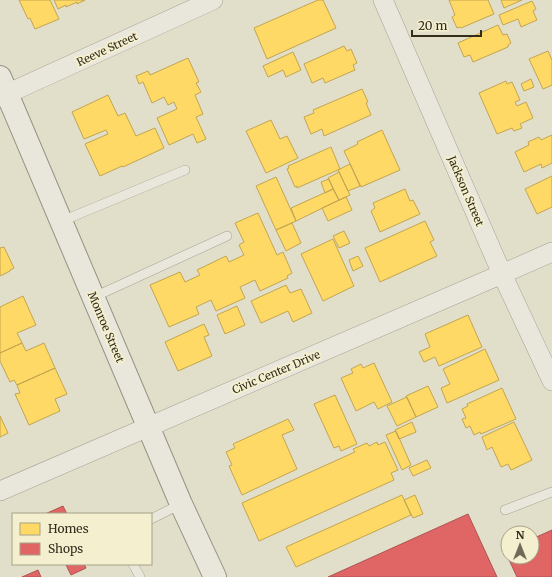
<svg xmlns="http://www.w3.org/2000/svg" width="552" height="577" viewBox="0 0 552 577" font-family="Merriweather,serif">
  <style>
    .homes { fill: #ffd966; stroke: #c2a550 }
    .shops { fill: #e06666; stroke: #ac5550 }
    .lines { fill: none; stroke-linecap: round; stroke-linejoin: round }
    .lane-casing { stroke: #a6a294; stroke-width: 10 }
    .street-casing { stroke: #a6a294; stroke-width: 20 }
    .secondary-casing { stroke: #959283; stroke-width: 24 }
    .lane { stroke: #e9e7db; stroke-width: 9 }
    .street { stroke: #e9e7db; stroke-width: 19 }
    .secondary { stroke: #e9e7db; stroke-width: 22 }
    .labels { text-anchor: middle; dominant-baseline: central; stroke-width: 4; stroke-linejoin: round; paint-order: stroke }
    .street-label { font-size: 11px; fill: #332c1d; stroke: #f3efcf }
  </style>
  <rect width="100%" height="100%" fill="#e1deca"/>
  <path class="homes" d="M 19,0 L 50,0 L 59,19 L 35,29 L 30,18 L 28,19 Z
    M 54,0 L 85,0 L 77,4 L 77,2 L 66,7 L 66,5 L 58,9 Z
    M 318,0 L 323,0 L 336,28 L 267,59 L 254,28 Z
    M 449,0 L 488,0 L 494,14 L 461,28 L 460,27 L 457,28 L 452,17 L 455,15 Z
    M 501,0 L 522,0 L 504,8 Z
    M 532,1 L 536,9 L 533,11 L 537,20 L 521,27 L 518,19 L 503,25 L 499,15 Z
    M 498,25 L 503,35 L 507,34 L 511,43 L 508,45 L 508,47 L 473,62 L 470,55 L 464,57 L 458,43 Z
    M 344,46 L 347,51 L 351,49 L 357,63 L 353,65 L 355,70 L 325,83 L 323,78 L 312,83 L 304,64 Z
    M 548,51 L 552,60 L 552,85 L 543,89 L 529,59 Z
    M 293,52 L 301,70 L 286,77 L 283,70 L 268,77 L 263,66 Z
    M 188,58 L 199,82 L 196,83 L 201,92 L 195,95 L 203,114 L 196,117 L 206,139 L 197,143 L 193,134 L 169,145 L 157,118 L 177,109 L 174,102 L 168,105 L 164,97 L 152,103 L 143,82 L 139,84 L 136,76 L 148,71 L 150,75 Z
    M 531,79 L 534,87 L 524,91 L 521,84 Z
    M 506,81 L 507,84 L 512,82 L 520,100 L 515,102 L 517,106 L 526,102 L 533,118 L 520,124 L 522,128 L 514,131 L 512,128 L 497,134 L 479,93 Z
    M 362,89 L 368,102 L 366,103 L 371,115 L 324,136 L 322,129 L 311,134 L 304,117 L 314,113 L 313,110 Z
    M 108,95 L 118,116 L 125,113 L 136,136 L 155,128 L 164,148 L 123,167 L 122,166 L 100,176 L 85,144 L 108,134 L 106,130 L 84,139 L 72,112 Z
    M 271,120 L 280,139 L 287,136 L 298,158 L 266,173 L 246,131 Z
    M 382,130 L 400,170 L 361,187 L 344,151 L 358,144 L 357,142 Z
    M 552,135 L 552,163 L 542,168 L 541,164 L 524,172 L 515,152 L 529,145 L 528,142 L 539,137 L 541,140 Z
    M 331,147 L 340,169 L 297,188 L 297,186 L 295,187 L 287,169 L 289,168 L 288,166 Z
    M 350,164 L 360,186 L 348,191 L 338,170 Z
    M 339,172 L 350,195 L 339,200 L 328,178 Z
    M 552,176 L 552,207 L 537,214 L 525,189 Z
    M 276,177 L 296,221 L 276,230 L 256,186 Z
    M 329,179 L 333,189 L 325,193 L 321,182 Z
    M 333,189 L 339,200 L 296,221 L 291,208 Z
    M 405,189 L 410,201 L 413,200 L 420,214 L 380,232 L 371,211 L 375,208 L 373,203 Z
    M 346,197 L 352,210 L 328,221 L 322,208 Z
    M 258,213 L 277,255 L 283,252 L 292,273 L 287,276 L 288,278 L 260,291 L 255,280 L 240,287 L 245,298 L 216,311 L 211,300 L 196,307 L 199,314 L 169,327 L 150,285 L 180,272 L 185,282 L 200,275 L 197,270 L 226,256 L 229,262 L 244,255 L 239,245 L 244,242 L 235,223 Z
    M 425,221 L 434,240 L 430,242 L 437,256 L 380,282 L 365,248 Z
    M 292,223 L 301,243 L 286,251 L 276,230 Z
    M 344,231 L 350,243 L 339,248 L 333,236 Z
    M 333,239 L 354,286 L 323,301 L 301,254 Z
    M 4,247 L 14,268 L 10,270 L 10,271 L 0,276 L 0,248 Z
    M 358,256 L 363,266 L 353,271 L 349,260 Z
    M 286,285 L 290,293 L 301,289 L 312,313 L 293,322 L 288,311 L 261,323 L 251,301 Z
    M 23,296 L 36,325 L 17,333 L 22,343 L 0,353 L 0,307 Z
    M 237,306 L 245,325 L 225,334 L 217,315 Z
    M 468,315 L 482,347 L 439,366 L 435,357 L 424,362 L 419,352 L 430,347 L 425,334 Z
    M 204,324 L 209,335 L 204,337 L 212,356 L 178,371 L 165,342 Z
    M 22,343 L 26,351 L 44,343 L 55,368 L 17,385 L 14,380 L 10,382 L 0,361 L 0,353 Z
    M 485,349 L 499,380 L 447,403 L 441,388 L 450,384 L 443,369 Z
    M 374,363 L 392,402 L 378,409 L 374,402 L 356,411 L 341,378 L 353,373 L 351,369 L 361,364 L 363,368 Z
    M 55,368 L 67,394 L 55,399 L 60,411 L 29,425 L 15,394 L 20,393 L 17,385 Z
    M 428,386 L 438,407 L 416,417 L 406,396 Z
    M 502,388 L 516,419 L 481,434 L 480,432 L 474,435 L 470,426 L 466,428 L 462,419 L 466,418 L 462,409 L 468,406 L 467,404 Z
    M 335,395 L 357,444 L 341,451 L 339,446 L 334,448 L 314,404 Z
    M 407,397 L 416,417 L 397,426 L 387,406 Z
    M 0,416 L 8,433 L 0,437 Z
    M 288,419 L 294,430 L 282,435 L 297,469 L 242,495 L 229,466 L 232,465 L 226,452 L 235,448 L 233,444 Z
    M 412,422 L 416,432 L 399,439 L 395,430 Z
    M 514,422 L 532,460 L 511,470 L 508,464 L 501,467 L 492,447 L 487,450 L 482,437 Z
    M 396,431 L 411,465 L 402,470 L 386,435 Z
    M 377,442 L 378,445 L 385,442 L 398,470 L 391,473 L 394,480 L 259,541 L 242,503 L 355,452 L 353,449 L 367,443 L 369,446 Z
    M 427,460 L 431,468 L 413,476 L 409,468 Z
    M 402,495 L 411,515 L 296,567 L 286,547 Z
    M 415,495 L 423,514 L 413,518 L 404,500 Z"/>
  <path class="shops" d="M 63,506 L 67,514 L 45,514 Z
    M 468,514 L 497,577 L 328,577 Z
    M 552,530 L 552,577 L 517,577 L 505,551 L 508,550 L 508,557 L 532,557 L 532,539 Z
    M 67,564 L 84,564 L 86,568 L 71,575 L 66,565 Z
    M 38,570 L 41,577 L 22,577 Z"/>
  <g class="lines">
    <defs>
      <path id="lane" d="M 62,221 L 185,170
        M 94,297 L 227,236
        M 505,510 L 552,492
        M 151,519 L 181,504
        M 133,564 L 140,577"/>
      <path id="street" d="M 383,0 L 502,274 L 552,381
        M 0,97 L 213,0
        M 0,491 L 502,274 L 552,252"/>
      <path id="secondary" d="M 0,77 L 181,504 L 215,577"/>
    </defs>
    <use href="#lane" class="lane-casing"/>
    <use href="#street" class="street-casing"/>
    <use href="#secondary" class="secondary-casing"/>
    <use href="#lane" class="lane"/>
    <use href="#street" class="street"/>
    <use href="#secondary" class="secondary"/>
  </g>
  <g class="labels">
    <g class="street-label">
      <text transform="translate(107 49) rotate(-25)">Reeve Street</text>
      <text transform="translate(466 191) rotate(67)">Jackson Street</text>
      <text transform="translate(106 327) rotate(67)">Monroe Street</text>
      <text transform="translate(276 372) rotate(-23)">Civic Center Drive</text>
    </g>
  </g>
  <rect x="12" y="513" width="140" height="52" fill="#f3efcf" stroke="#a6a188"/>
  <rect x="20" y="523" width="20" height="12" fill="#ffd966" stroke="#a6a188"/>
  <text x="48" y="533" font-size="12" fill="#332c1d">Homes</text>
  <rect x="20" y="543" width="20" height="12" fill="#e06666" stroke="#a6a188"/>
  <text x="48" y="553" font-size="12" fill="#332c1d">Shops</text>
  <g transform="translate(520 545)"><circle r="19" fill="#f3efcf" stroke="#a6a188"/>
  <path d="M0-3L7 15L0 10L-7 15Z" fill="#706a5a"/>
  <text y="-6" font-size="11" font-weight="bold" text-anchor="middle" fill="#332c1d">N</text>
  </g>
  <path d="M412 30v6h69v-6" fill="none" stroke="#332c1d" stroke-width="2"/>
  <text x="418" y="30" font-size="12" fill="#332c1d" stroke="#f3efcf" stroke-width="3" paint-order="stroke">20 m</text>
</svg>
